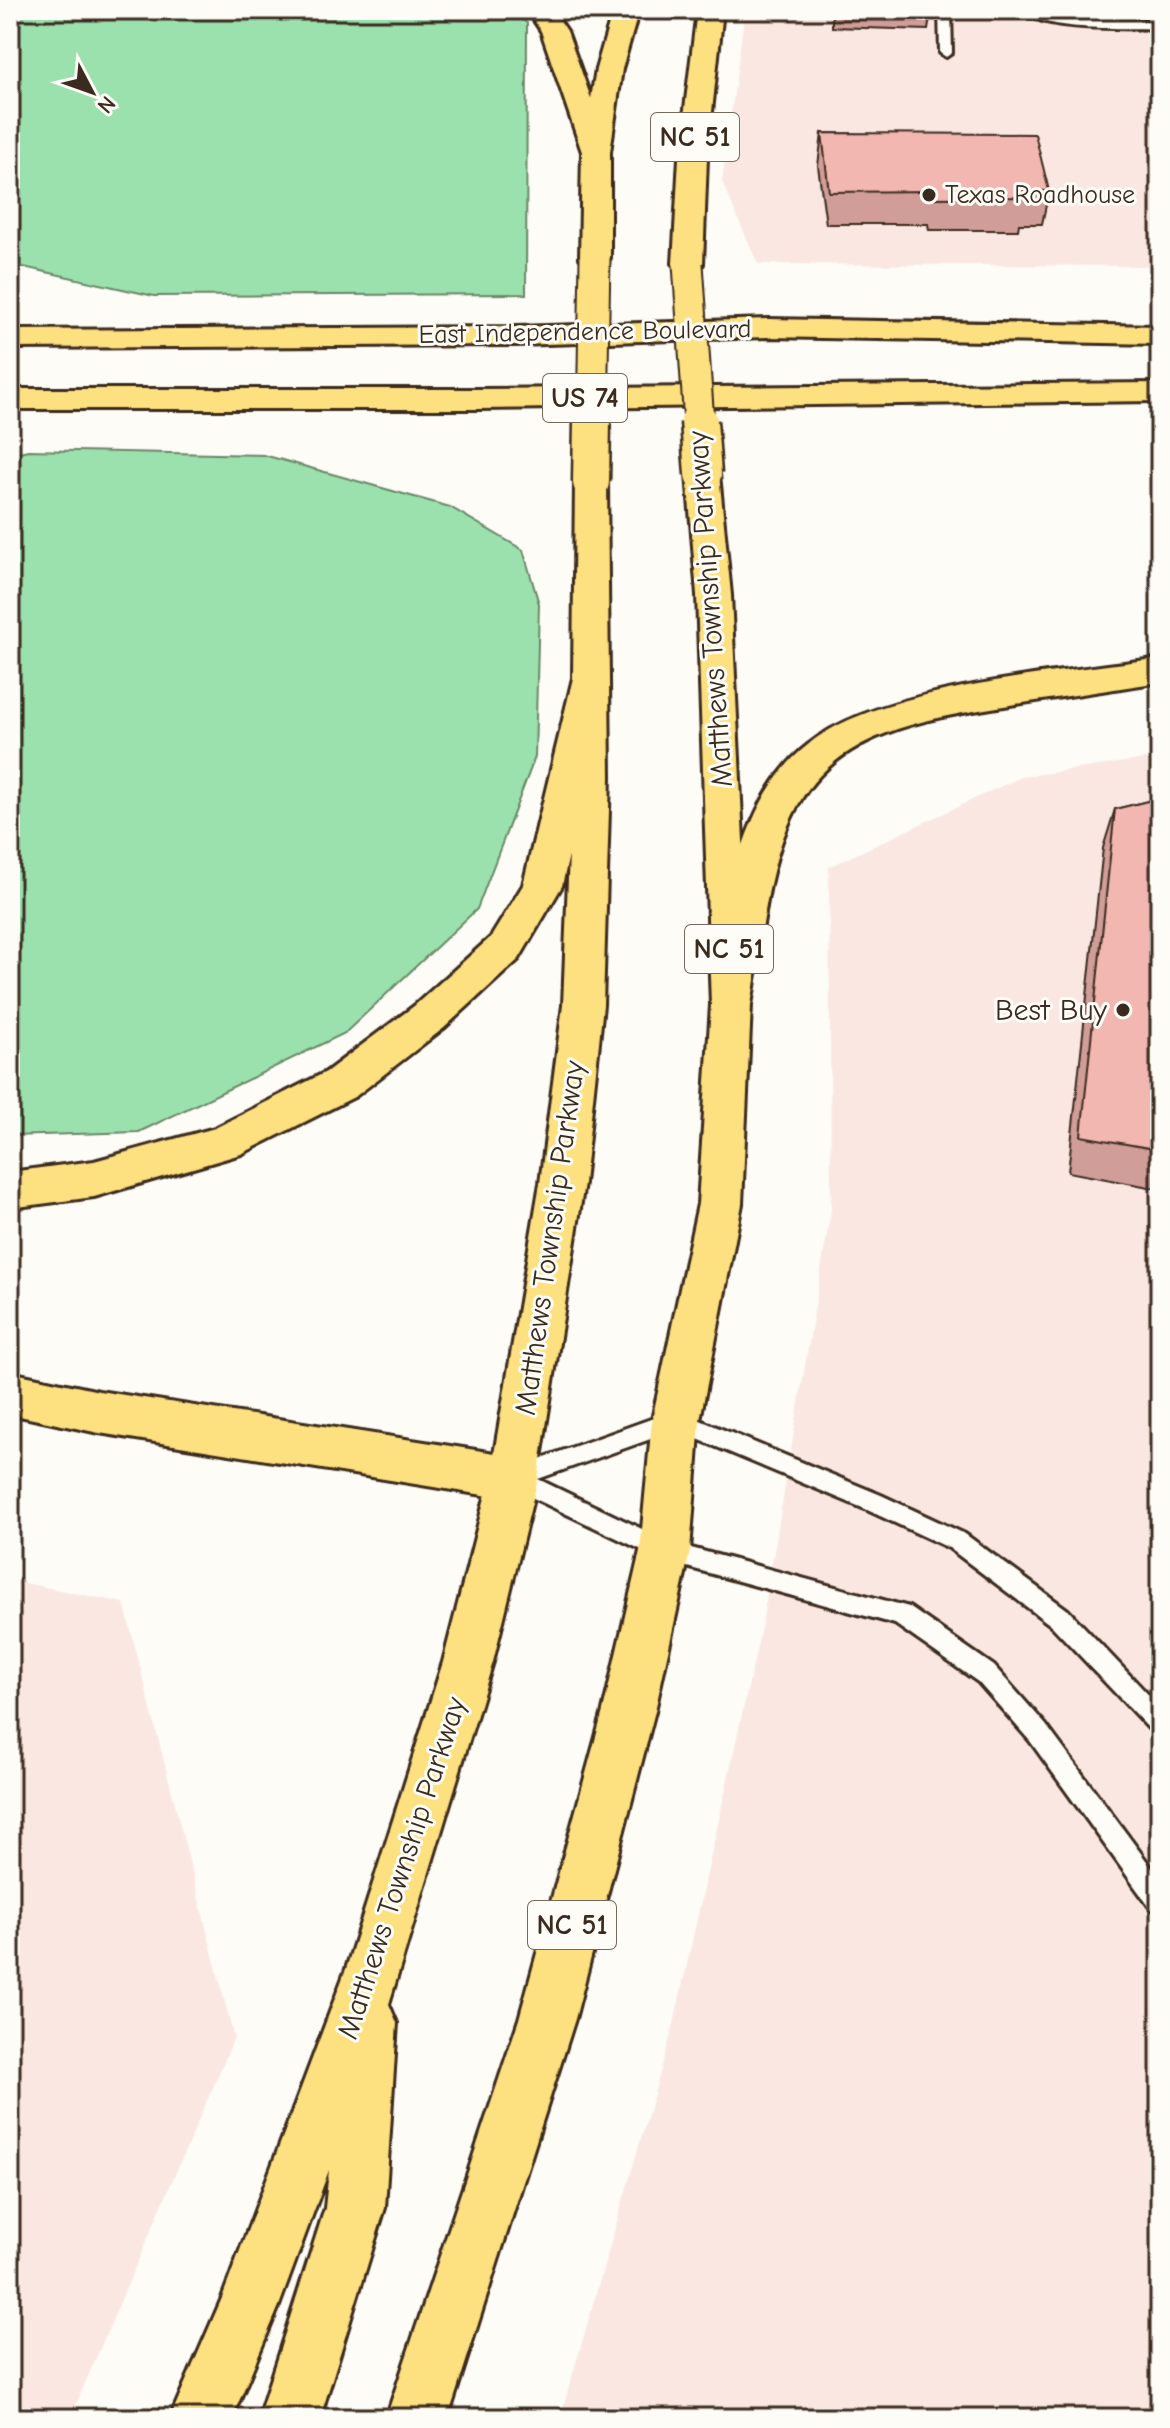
<svg xmlns="http://www.w3.org/2000/svg" width="1170" height="2428" viewBox="0 0 1170 2428" font-family="'Comic Neue',sans-serif">
  <style>
    .built { fill: #fae7e2 }
    .green { fill: #9be1ae; stroke: #6b8666; stroke-width: 2 }
    .lines { fill: none; stroke-linecap: round; stroke-linejoin: round }
    .lane-casing { stroke: #3b2a1e; stroke-width: 6 }
    .primary-casing { stroke: #3b2a1e; stroke-width: 6 }
    .highway-casing { stroke: #3b2a1e; stroke-width: 6 }
    .lane { fill: #fdfcf7; fill-rule: evenodd }
    .primary { fill: #fde080; fill-rule: evenodd }
    .highway { fill: #fde080; fill-rule: evenodd }
    .primary-bridge-far1-casing { stroke: #3b2a1e; stroke-width: 33; stroke-linecap: butt }
    .primary-bridge-casing { stroke: #3b2a1e; stroke-width: 41; stroke-linecap: butt }
    .primary-bridge-far1 { stroke: #fde080; stroke-width: 29 }
    .primary-bridge { stroke: #fde080; stroke-width: 36 }
    .wall { fill: #d09d98; stroke: #3b2a1e; stroke-width: 2 }
    .building { fill: #f2b7b1; stroke: #3b2a1e; stroke-width: 2 }
    .poi-dot { fill: #3b2a1e; stroke: #fdfcf7; stroke-width: 3 }
    .labels { text-anchor: middle; dominant-baseline: central; stroke-width: 6; stroke-linejoin: round; paint-order: stroke }
    .far-poi-label { font-size: 26px; fill: #3b2a1e; stroke: #fdfcf7; text-anchor: start }
    .far-street-label { font-size: 26px; fill: #3b2a1e; stroke: #fdfcf7 }
    .shield { fill: #fdfcf7; stroke: #75695f; stroke-width: 2 }
    .shield-label { font-size: 28px; font-weight: bold; fill: #3b2a1e }
    .street-label { font-size: 30px; fill: #3b2a1e; stroke: #fdfcf7 }
    .poi-label { font-size: 30px; fill: #3b2a1e; stroke: #fdfcf7; text-anchor: end }
  </style>
  <rect width="100%" height="100%" fill="#fdfcf7"/>
  <filter id="ink" filterUnits="userSpaceOnUse"><feTurbulence type="fractalNoise" baseFrequency=".0125" numOctaves="2"/><feDisplacementMap in="SourceGraphic" scale="16" xChannelSelector="R" yChannelSelector="G"/><feConvolveMatrix kernelMatrix="1 2 1 2 8 2 1 2 1" color-interpolation-filters="sRGB"/></filter>
  <g filter="url(#ink)">
    <path class="built" d="M 745,10 L 1160,10 L 1160,266 L 758,264 L 722,182 Z
      M 1160,757 L 1160,2418 L 560,2418 L 673,2028 L 762,1624 L 831,1210 L 829,867 L 1021,777 Z
      M 10,1580 L 124,1603 L 234,2038 L 70,2418 L 10,2418 Z"/>
    <path class="green" d="M 10,10 L 507,10 L 527,23 L 526,294 L 154,296 L 10,264 Z
      M 28,450 L 264,455 L 450,507 L 523,550 L 539,604 L 535,757 L 477,909 L 345,1033 L 139,1132 L 10,1136 L 10,454 Z"/>
    <g class="lines">
      <defs>
        <path id="lane" d="M 939,10 L 951,10 L 952,53 L 946,57 L 940,53 Z
          M 1021,10 L 1035,10 L 1052,16 L 1160,21 L 1160,29 C 1126,27 1045,33 1021,10 Z
          M 676,1410 L 881,1495 L 965,1534 L 1068,1610 L 1160,1707 L 1160,1735 L 1152,1732 L 1052,1626 L 949,1548 L 865,1509 L 676,1430 L 538,1479 L 669,1542 L 909,1607 L 994,1666 L 1046,1725 L 1160,1879 L 1160,1912 L 1151,1909 L 1030,1741 L 978,1682 L 895,1624 L 665,1561 L 506,1485 L 503,1478 L 506,1471 Z"/>
        <path id="primary" d="M 613,10 L 639,10 L 622,69 L 610,152 L 610,258 L 605,264 L 595,267 L 585,264 L 580,258 L 582,152 L 596,69 Z
          M 697,10 L 723,10 L 707,158 L 703,264 L 698,270 L 688,273 L 678,270 L 673,264 L 679,158 Z
          M 703,464 L 715,467 L 719,474 L 731,595 L 751,1005 L 742,1204 L 700,1420 L 690,1551 L 655,1711 L 575,2019 L 448,2418 L 386,2418 L 519,2019 L 603,1711 L 640,1551 L 652,1420 L 698,1204 L 711,1005 L 697,595 L 687,474 L 691,467 Z
          M 591,472 L 603,475 L 607,482 L 610,777 L 603,1005 L 584,1183 L 538,1478 L 493,1662 L 389,2004 L 397,2023 L 385,2208 L 320,2418 L 258,2418 L 325,2208 L 329,2170 L 279,2306 L 232,2418 L 170,2418 L 222,2298 L 346,1969 L 443,1662 L 490,1478 L 540,1183 L 563,1005 L 572,777 L 575,482 L 579,475 Z"/>
        <path id="highway" d="M 527,10 L 553,10 L 567,31 L 610,152 L 606,158 L 596,160 L 586,158 L 582,152 L 541,31 Z
          M 768,319 L 1160,326 L 1160,344 L 768,337 L 516,345 L 10,348 L 10,330 L 516,327 Z
          M 1160,383 L 1160,401 L 478,409 L 10,409 L 10,389 L 478,389 Z
          M 1160,658 L 1160,682 C 1110,690 1060,697 1010,705 C 933,718 840,729 798,805 C 765,864 763,939 751,1005 L 745,1016 L 731,1021 L 717,1016 L 711,1005 C 722,944 727,879 752,822 C 765,792 783,764 809,744 C 878,686 1068,672 1160,658 Z
          M 591,666 L 604,669 L 609,678 L 562,886 L 519,959 L 444,1028 L 356,1096 L 241,1154 L 94,1197 L 10,1208 L 10,1172 L 94,1161 L 215,1128 L 326,1072 L 414,1006 L 491,937 L 523,885 L 573,678 L 578,669 Z
          M 10,1372 L 99,1391 L 514,1456 L 531,1463 L 538,1478 L 531,1493 L 514,1500 L 99,1433 L 10,1414 Z"/>
      </defs>
      <use href="#lane" class="lane-casing"/>
      <use href="#primary" class="primary-casing"/>
      <use href="#highway" class="highway-casing"/>
      <use href="#lane" class="lane"/>
      <use href="#primary" class="primary"/>
      <use href="#highway" class="highway"/>
      <defs>
        <path id="primary-bridge-far1" d="M 688,264 L 699,423
          M 592,423 L 595,258"/>
        <path id="primary-bridge" d="M 699,421 L 703,474
          M 591,482 L 592,421"/>
      </defs>
      <use href="#primary-bridge-far1" class="primary-bridge-far1-casing"/>
      <use href="#primary-bridge" class="primary-bridge-casing"/>
      <use href="#primary-bridge-far1" class="primary-bridge-far1"/>
      <use href="#primary-bridge" class="primary-bridge"/>
    </g>
    <path class="wall" d="M 832,10 L 931,10 L 928,30 L 832,27 Z
      M 822,133 L 1049,191 L 1042,224 L 1019,224 L 1018,230 L 929,230 L 928,224 L 826,224 L 818,166 Z
      M 1160,798 L 1160,1189 L 1068,1172 L 1103,848 L 1115,809 Z"/>
    <path class="building" d="M 822,133 L 1035,134 L 1049,191 L 1023,191 L 1024,197 L 934,198 L 933,191 L 829,192 Z
      M 1160,798 L 1160,1150 L 1081,1136 L 1115,809 Z"/>
  </g>
  <g class="poi-dot">
    <circle cx="929" cy="195" r="8"/>
    <circle cx="1123" cy="1010" r="8"/>
  </g>
  <g class="labels">
    <g class="far-poi-label">
      <text x="945" y="195">Texas Roadhouse</text>
    </g>
    <g class="far-street-label">
      <text transform="translate(585 332) rotate(-1)">East Independence Boulevard</text>
    </g>
    <g class="shield">
      <rect x="651" y="113" width="88" height="48" rx="6"/>
      <rect x="543" y="374" width="84" height="48" rx="6"/>
      <rect x="685" y="925" width="88" height="48" rx="6"/>
      <rect x="528" y="1901" width="88" height="48" rx="6"/>
    </g>
    <g class="shield-label">
      <text x="695" y="137">NC 51</text>
      <text x="585" y="398">US 74</text>
      <text x="729" y="949">NC 51</text>
      <text x="572" y="1925">NC 51</text>
    </g>
    <g class="street-label">
      <text transform="translate(710 609) rotate(-94)">Matthews Township Parkway</text>
      <text transform="translate(550 1238) rotate(-82)">Matthews Township Parkway</text>
      <text transform="translate(402 1868) rotate(-72)">Matthews Township Parkway</text>
    </g>
    <g class="poi-label">
      <text x="1107" y="1010">Best Buy</text>
    </g>
  </g>
  <rect width="1170" height="2428" fill="none" stroke="#fdfcf7" stroke-width="40"/>
  <rect x="20" y="20" width="1130" height="2388" fill="none" stroke="#3b2a1e" stroke-width="3" filter="url(#ink)"/>
  <g transform="translate(92 92) rotate(131)" stroke="#fdfcf7" stroke-width="6" paint-order="stroke">
  <path d="M0-6L14 30L0 20L-14 30Z" fill="#3b2a1e"/>
  <text y="-12" font-size="22" font-weight="bold" text-anchor="middle" fill="#3b2a1e">N</text>
  </g>
</svg>
